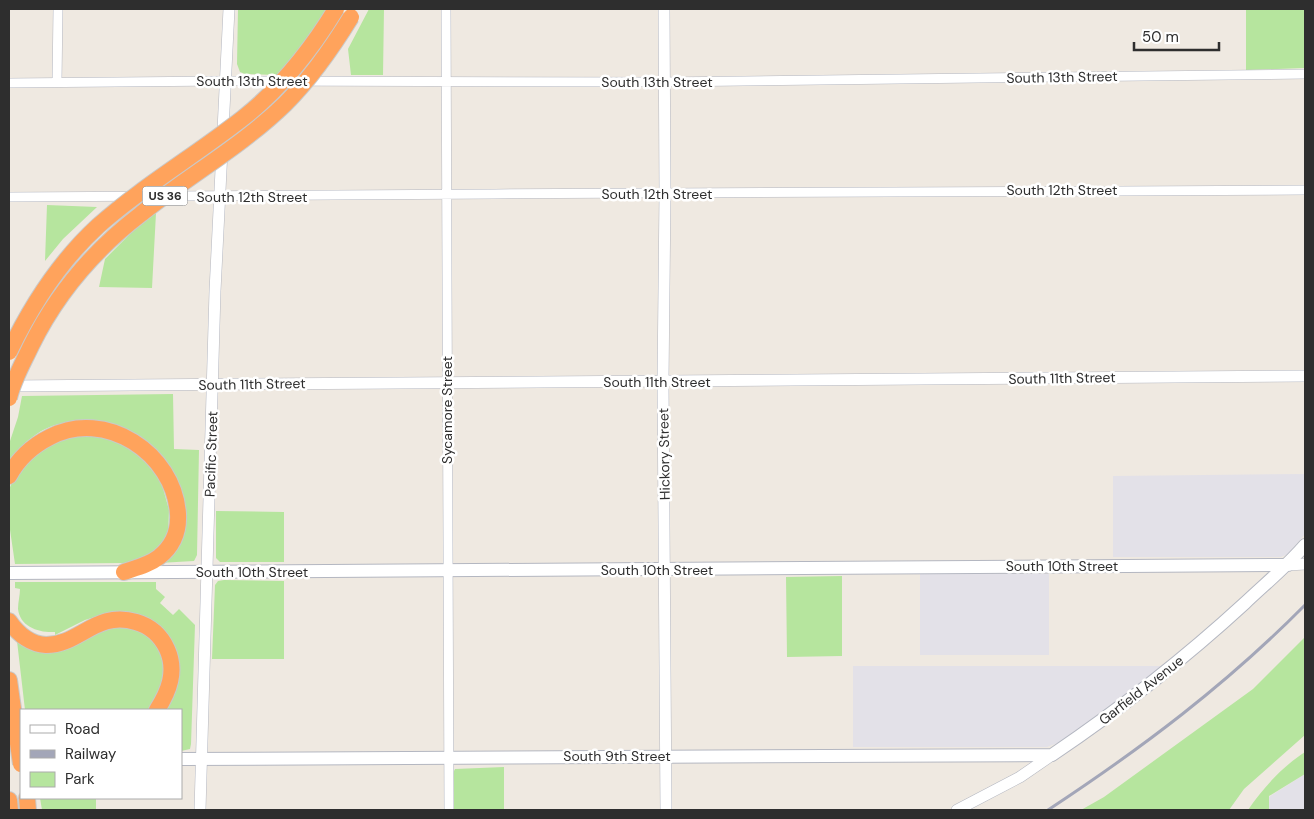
<svg xmlns="http://www.w3.org/2000/svg" width="1314" height="819" font-family="'DM Sans',sans-serif">
  <style>
    .industrial { fill: #e3e1e8 }
    .green { fill: #b6e59e }
    .lines { fill: none; stroke-linecap: round; stroke-linejoin: round }
    .minor-casing { stroke: #b4b7c1; stroke-width: 10 }
    .tertiary-casing { stroke: #b4b7c1; stroke-width: 12 }
    .secondary-casing { stroke: #b4b7c1; stroke-width: 14 }
    .motorway-casing { stroke: #c9c9c9; stroke-width: 18 }
    .minor { stroke: #fff; stroke-width: 9 }
    .tertiary { stroke: #fff; stroke-width: 11 }
    .secondary { stroke: #fff; stroke-width: 12 }
    .motorway { stroke: #ffa35c; stroke-width: 16 }
    .rail { stroke: #a3a6b8; stroke-width: 3 }
    .motorway-bridge-casing { stroke: #c9c9c9; stroke-width: 18; stroke-linecap: butt }
    .motorway-bridge { stroke: #ffa35c; stroke-width: 16 }
    .labels { text-anchor: middle; stroke-width: 5; stroke-linejoin: round; paint-order: stroke }
    .shield { fill: #fff; stroke: #6d6d6d; stroke-width: 1 }
    .shield-label { font-size: 12px; font-weight: bold; fill: #2e2e2e }
    .street-label { font-size: 14px; fill: #2e2e2e; stroke: #fff }
  </style>
  <rect width="100%" height="100%" fill="#efe9e1"/>
  <!-- industrial -->
  <path class="industrial" d="M1305 474V534L1288 554 1281 557H1113V476Z
    M920 574H1049V655H920Z
    M853 666H1163L1063 741 1047 747H853Z
    M1305 774V810H1269V797Z"/>
  <!-- green -->
  <path class="green" d="M238 9H327L304 44 277 75 245 74 240 72 237 64Z
    M369 9H384L383 75H351L348 49Z
    M1246 9H1305V68L1246 70Z
    M47 205 97 207 63 239 45 261Z
    M156 213 152 288 99 287 105 259 134 230Z
    M173 394 174 449 199 450 197 555 194 561 159 563 174 550 165 461C151 455 73 422 65 423 41 426 23 443 9 461V444L18 417 22 396Z
    M75 432 109 437 139 454 161 481 169 510 168 537 152 556 126 563 15 564 9 523V490L13 479 38 449Z
    M216 511 284 512V562H220L216 558Z
    M842 576V656L787 657 786 577Z
    M224 580 284 581V659H212L215 585 218 581Z
    M15 582H156V589L165 597 160 603 173 615 179 609 195 625 191 744 190 749 181 751V710H164L168 640 108 613 85 620 55 635V632C39 633 20 627 18 609 18 602 20 595 20 589L15 588Z
    M126 624 150 636 165 661 163 685 150 710H25L17 641 31 647 102 627Z
    M1305 637V735L1244 789 1229 810H1081L1104 797 1253 689Z
    M1305 752V774L1269 796V810H1248C1262 789 1283 766 1305 752Z
    M504 767V810H454L453 773 455 769Z
    M40 798H96V810H42Z"/>
  <g class="lines">
    <defs>
      <path id="minor" d="M446 9 449 810
        M57 82 58 9
        M9 83 225 81 664 82 1305 74
        M9 197C441 195 873 190 1305 190"/>
      <path id="tertiary" d="M664 9 665 194 663 382 666 810
        M9 386 1305 376
        M1288 565 1305 564
        M200 810 215 291 229 9
        M957 810 1020 777 1052 755"/>
      <path id="secondary" d="M9 573 1288 565
        M181 759 1052 755C1120 709 1184 659 1245 603 1265 584 1287 566 1305 545"/>
      <path id="motorway" d="M9 476C18 459 32 446 50 437 105 408 174 453 178 514 179 532 173 546 159 557 149 565 136 568 124 572
        M9 621C18 634 29 644 46 645 80 645 96 610 136 622 150 626 161 636 167 649 177 671 169 691 157 710
        M9 680 15 723
        M27 798 28 810
        M9 800 10 810"/>
    </defs>
    <!-- minor casing -->
    <use href="#minor" class="minor-casing"/>
    <!-- tertiary casing -->
    <use href="#tertiary" class="tertiary-casing"/>
    <!-- secondary casing -->
    <use href="#secondary" class="secondary-casing"/>
    <!-- motorway casing -->
    <use href="#motorway" class="motorway-casing"/>
    <!-- minor -->
    <use href="#minor" class="minor"/>
    <!-- tertiary -->
    <use href="#tertiary" class="tertiary"/>
    <!-- secondary -->
    <use href="#secondary" class="secondary"/>
    <!-- motorway -->
    <use href="#motorway" class="motorway"/>
    <!-- rail -->
    <path class="rail" d="M1048 810C1142 748 1226 685 1305 605"/>
    <defs>
      <path id="motorway-bridge" d="M9 352C31 306 60 261 98 226 143 186 196 155 243 118 281 88 311 50 336 9
        M9 398C13 380 23 363 31 346 57 293 94 250 141 214 188 176 242 146 285 104 311 78 332 48 351 17
        M15 723 21 764"/>
    </defs>
    <!-- motorway-bridge casing -->
    <use href="#motorway-bridge" class="motorway-bridge-casing"/>
    <!-- motorway-bridge -->
    <use href="#motorway-bridge" class="motorway-bridge"/>
  </g>
  <g class="labels">
    <!-- shield labels -->
    <rect class="shield" x="142.5" y="186.5" width="45" height="19" rx="4"/>
    <g class="shield-label">
      <text x="165" y="200">US 36</text>
    </g>
    <!-- street labels -->
    <g class="street-label">
      <text transform="translate(1062 77) rotate(-1)" y="5">South 13th Street</text>
      <text x="252" y="86">South 13th Street</text>
      <text x="657" y="87">South 13th Street</text>
      <text x="1062" y="195">South 12th Street</text>
      <text x="657" y="199">South 12th Street</text>
      <text x="252" y="202">South 12th Street</text>
      <text transform="translate(1062 378) rotate(-1)" y="5">South 11th Street</text>
      <text x="657" y="387">South 11th Street</text>
      <text transform="translate(252 384) rotate(-1)" y="5">South 11th Street</text>
      <text transform="translate(447 410) rotate(-90)" y="5">Sycamore Street</text>
      <text transform="translate(211 454) rotate(-88)" y="5">Pacific Street</text>
      <text transform="translate(664 454) rotate(-91)" y="5">Hickory Street</text>
      <text x="1062" y="571">South 10th Street</text>
      <text x="657" y="575">South 10th Street</text>
      <text x="252" y="577">South 10th Street</text>
      <text transform="translate(1141 690) rotate(-38)" y="5">Garfield Avenue</text>
      <text x="617" y="761">South 9th Street</text>
    </g>
  </g>
  <!-- border -->
  <rect width="1314" height="819" fill="none" stroke="#2e2e2e" stroke-width="20"/>
  <!-- legend -->
  <rect x="20" y="709" width="162" height="90" fill="#ffffff" stroke="#ababab"/>
  <rect x="30" y="725" width="25" height="8" fill="#ffffff" stroke="#ababab"/>
  <text x="65" y="734" font-size="15" fill="#2e2e2e">Road</text>
  <rect x="30" y="750" width="25" height="8" fill="#a3a6b8" stroke="#ababab"/>
  <text x="65" y="759" font-size="15" fill="#2e2e2e">Railway</text>
  <rect x="30" y="772" width="25" height="15" fill="#b6e59e" stroke="#ababab"/>
  <text x="65" y="784" font-size="15" fill="#2e2e2e">Park</text>
  <!-- scale -->
  <path d="M1134 42v8h85v-8" fill="none" stroke="#2e2e2e" stroke-width="2.5"/>
  <text x="1142" y="42" font-size="15" fill="#2e2e2e" stroke="#ffffff" stroke-width="4" paint-order="stroke">50 m</text>
</svg>
